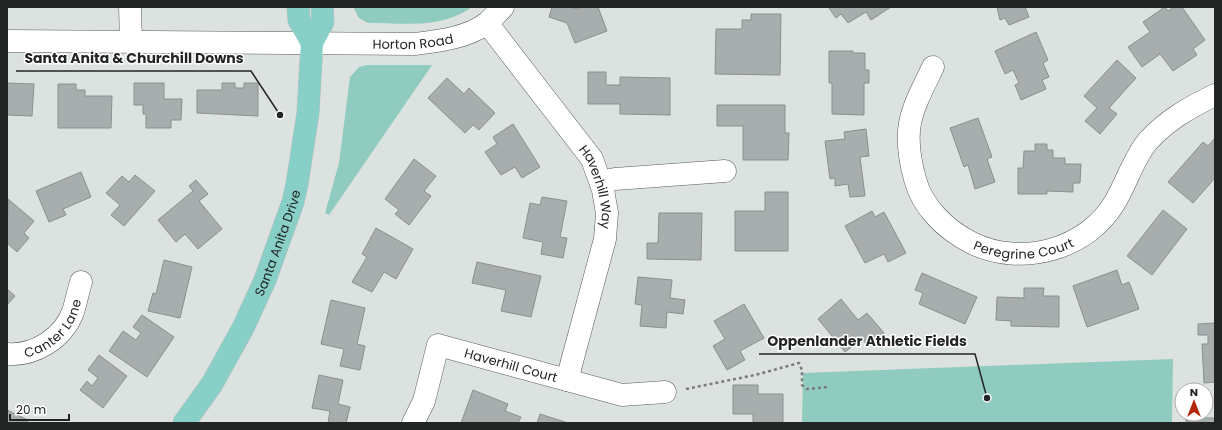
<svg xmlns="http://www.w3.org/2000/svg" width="1222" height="430" font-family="Poppins,sans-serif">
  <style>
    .green { fill: #90cbc0 }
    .building { fill: #a8aead; stroke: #8a908f }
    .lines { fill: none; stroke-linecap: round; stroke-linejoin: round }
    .minor-casing { stroke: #555a59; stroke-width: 23 }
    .major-casing { stroke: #bdbebd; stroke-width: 23 }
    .path { stroke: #787d7b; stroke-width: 2.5; stroke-dasharray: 3 3; stroke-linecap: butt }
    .minor { stroke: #fff; stroke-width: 22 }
    .major { stroke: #88d0c7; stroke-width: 22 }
    .labels { text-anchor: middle; stroke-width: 3; stroke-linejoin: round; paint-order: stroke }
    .street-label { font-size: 13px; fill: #222524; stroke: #fff }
    .leader { fill: none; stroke: #222524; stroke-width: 1.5 }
    .callout-dot { fill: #222524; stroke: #fff; stroke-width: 1.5 }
    .callout-label { font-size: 14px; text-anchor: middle; font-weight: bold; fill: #222524; stroke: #fff; stroke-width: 3; stroke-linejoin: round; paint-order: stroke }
  </style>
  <rect width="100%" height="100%" fill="#dbe2e0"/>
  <!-- green -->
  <path class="green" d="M353 7H472C442 29 403 23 368 23L359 18Z
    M367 65H432L329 215 325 213 339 163 350 77 359 67Z
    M1173 359 1172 423H802L803 373Z"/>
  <!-- building -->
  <path class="building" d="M552 7H570L576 9 581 7H598L607 31 575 43 567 23 549 17Z
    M831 7H891L871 20 866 12 848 23 841 14 836 18 829 8Z
    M997 7H1025L1029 17 1009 25 1005 18 1000 20Z
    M1165 7 1168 11 1174 7H1182L1205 40 1193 49 1197 55 1173 71 1160 54 1142 67 1128 47 1150 32 1143 22Z
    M751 14H781L780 75 715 74 716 29H742V20H751Z
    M1036 32 1048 60 1043 63 1049 77 1042 80 1046 89 1021 100 1015 85 1019 83 1013 70 1005 74 995 51Z
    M829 51H853V53H865V70H869V83H864V115L832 114V83H829Z
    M1117 60 1136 78 1109 108 1117 114 1100 134 1085 121 1097 108 1084 96Z
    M588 72H606V85H620V77L670 78V115L620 114V104H588Z
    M447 78 464 94 469 88 495 113 479 130 473 125 465 133 428 98Z
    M7 83 34 84 32 116 7 115Z
    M134 83H164V99H182L181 120H171V128H146V114H143V105H134Z
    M222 83H235V88H244V83H258V116L197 113V90H222Z
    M58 84H76V90H85V96H112L111 128H58Z
    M717 105H785V133H789L788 160H743V126H717Z
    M978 118 992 157 987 159 995 182 975 189 968 165 964 167 950 128Z
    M513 124 540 167 522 178 515 167 501 175 485 152 497 144 493 137Z
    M866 129 869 156 860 157 865 196 850 197 848 184 835 186V178L830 179 825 141 845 139 844 132Z
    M1215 138V178L1193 203 1168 182 1203 142 1208 146Z
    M1035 144H1047V150H1053V158H1065V164H1081L1080 183H1073V192L1047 191V194H1018V168H1023L1024 151H1035Z
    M414 159 436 176 424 191 431 196 409 225 395 214 399 210 385 199Z
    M81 172 91 197 63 209 66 215 49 222 36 191Z
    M135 175 155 191 124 226 111 215 120 205 106 193 122 176 129 182Z
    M196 180 208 194 199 201 222 229 198 249 185 234 176 242 158 220 193 191 189 186Z
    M765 192H788V251H735V211H765Z
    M542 197 567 201 560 237 567 238 563 258 541 254 543 242 523 238 530 203 540 205Z
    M8 199 34 221 24 233 29 238 17 252 7 243Z
    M1163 210 1187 229 1152 275 1127 256Z
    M872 211 875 217 884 212 906 253 888 262 884 254 865 263 845 226Z
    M659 213H702L701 260 647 259V243H658Z
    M376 228 413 249 396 279 384 272 372 292 352 282 367 257 362 254Z
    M164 260 192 267 180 318 148 311 153 293 156 294Z
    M477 262 541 276 531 317 501 311 506 290 472 283Z
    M1117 270 1122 285 1129 282 1139 309 1087 327 1073 286Z
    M922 273 977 297 965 324 919 304 923 293 915 290Z
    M638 277 672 280 670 298 685 300 683 314 667 312 666 328 640 326 642 305 635 304Z
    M1024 288H1044L1043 296H1059V327L1011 326V321L996 320 997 297 1024 298Z
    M7 289 15 296 7 305Z
    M841 299 858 320 867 313 884 333 868 346 862 339 845 352 818 319Z
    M331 300 365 308 357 344 365 346 360 370 340 366 344 349 321 344Z
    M744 304 764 338 740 351 745 360 727 370 713 346 725 339 714 321Z
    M142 315 174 337 147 377 109 351 123 331 136 340 141 333 133 327Z
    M1215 323V382L1204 383 1202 344H1208V335H1198V324Z
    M99 355 127 376 103 408 80 390 87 381 92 386 98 378 88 370Z
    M319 375 343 380 338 404 350 407 346 423H328L330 411 312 408Z
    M733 385H758V394H783V423H753V414H733Z
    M473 390 508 404 505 411 521 417 518 423H461Z
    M7 410 28 420 27 423H7Z
    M540 414 568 423H537Z
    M1186 418H1215V423H1186Z"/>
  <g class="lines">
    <defs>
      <g id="minor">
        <path d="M130 7 131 41"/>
        <path id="s1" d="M487 23 592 159 603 190 607 213 605 239 567 380"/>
        <path id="s2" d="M7 41 415 44C439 41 467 38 487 23 493 18 498 12 503 7"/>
        <path id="s3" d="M933 67C911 112 901 128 915 179 922 207 946 230 972 243 1021 267 1087 250 1115 202 1127 182 1133 159 1148 141 1167 120 1190 107 1215 95"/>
        <path d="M601 182 615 179 725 171"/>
        <path id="s4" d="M7 354C35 356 63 338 73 312 76 302 78 292 81 282"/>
        <path id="s5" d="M413 423 424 401 438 345 622 395 665 392"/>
      </g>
      <g id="major">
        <path d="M298 7 299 20 312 43"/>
        <path id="s6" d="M184 423 212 384 243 328 265 280 293 202 297 184 308 113 312 43 323 22 322 7"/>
      </g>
    </defs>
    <!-- minor casing -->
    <use href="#minor" class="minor-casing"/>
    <!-- major casing -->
    <use href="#major" class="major-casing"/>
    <!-- path -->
    <path class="path" d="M686 389 755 375 799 363 802 370V385L807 389 828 387"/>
    <!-- minor -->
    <use href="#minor" class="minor"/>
    <!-- major -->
    <use href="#major" class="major"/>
  </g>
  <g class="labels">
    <!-- street labels -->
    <g class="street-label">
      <text dy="5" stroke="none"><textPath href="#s2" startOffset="406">Horton Road</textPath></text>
      <text dy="5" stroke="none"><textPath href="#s1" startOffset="200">Haverhill Way</textPath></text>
      <text dy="5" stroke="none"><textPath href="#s3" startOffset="259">Peregrine Court</textPath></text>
      <text dy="5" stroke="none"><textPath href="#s6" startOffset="204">Santa Anita Drive</textPath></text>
      <text dy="5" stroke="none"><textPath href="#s4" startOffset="57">Canter Lane</textPath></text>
      <text dy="5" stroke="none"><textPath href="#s5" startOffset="158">Haverhill Court</textPath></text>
    </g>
  </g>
  <!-- callouts -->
  <path class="leader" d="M280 115L251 71H16M987 398L975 354H759"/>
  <g class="callout-dot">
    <circle cx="280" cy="115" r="4"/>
    <circle cx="987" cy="398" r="4"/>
  </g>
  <g class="callout-label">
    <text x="134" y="63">Santa Anita &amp; Churchill Downs</text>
    <text x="867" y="346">Oppenlander Athletic Fields</text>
  </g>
  <!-- border -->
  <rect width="1222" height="430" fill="none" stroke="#222524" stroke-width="16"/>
  <!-- north arrow -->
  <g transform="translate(1194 402)"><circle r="19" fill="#ffffff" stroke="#a7a8a7"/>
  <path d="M0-3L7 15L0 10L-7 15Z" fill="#b4270f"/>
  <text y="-6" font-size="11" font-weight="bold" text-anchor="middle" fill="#222524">N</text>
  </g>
  <!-- scale -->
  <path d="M10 414v6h59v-6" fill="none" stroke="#222524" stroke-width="2"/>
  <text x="16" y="414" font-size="12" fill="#222524" stroke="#ffffff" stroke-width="3" paint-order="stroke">20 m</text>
</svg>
